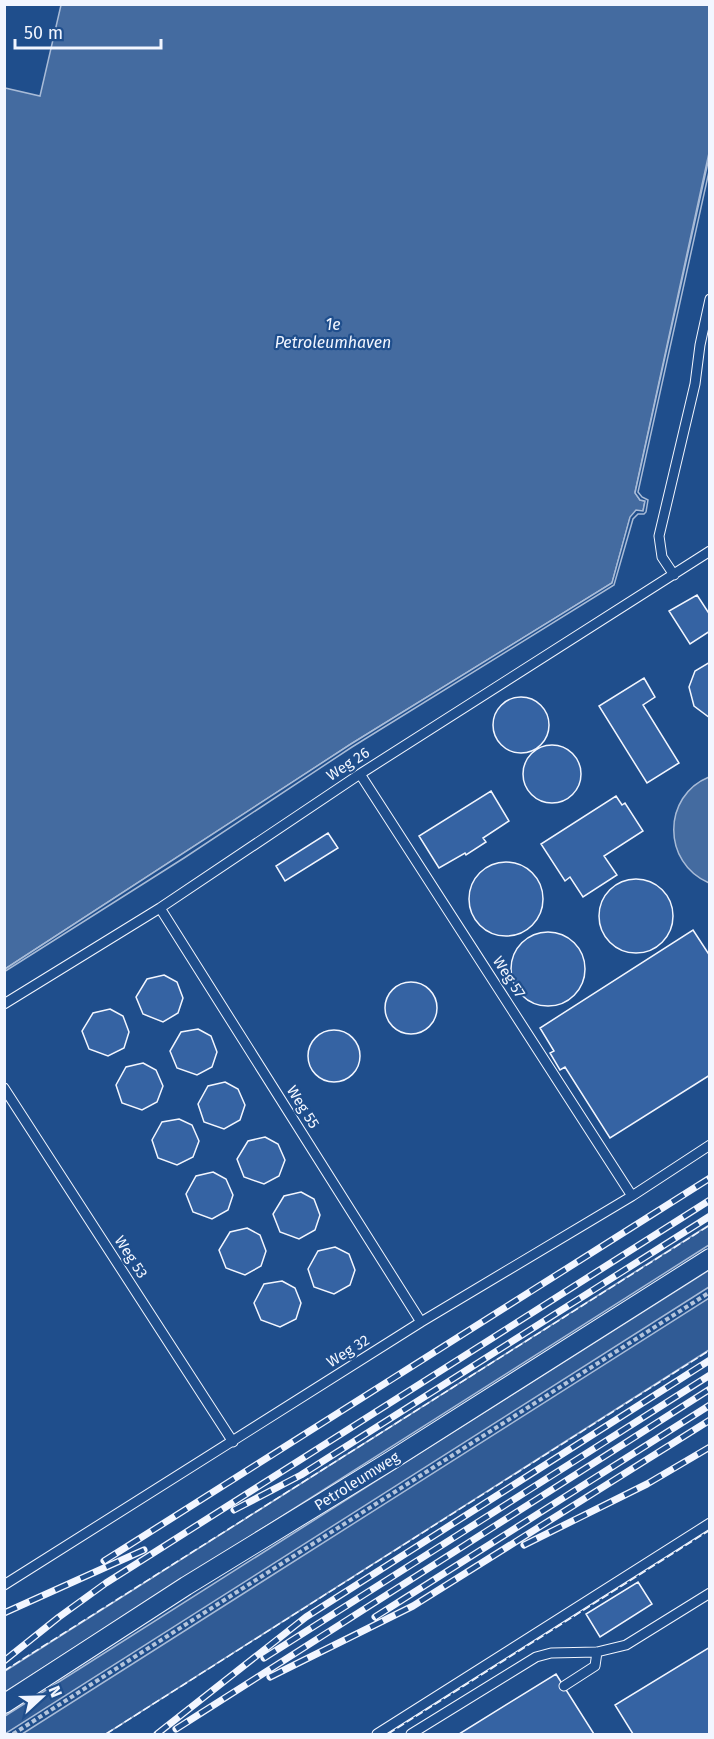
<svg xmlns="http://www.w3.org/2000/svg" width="714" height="1739" font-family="'Fira Sans',sans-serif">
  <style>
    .built { fill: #305b95; stroke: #a8bbd7; stroke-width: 1.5 }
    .water { fill: #446ba0; stroke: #a8bbd7; stroke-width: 1.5 }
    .pier { fill: #1f4e8c; stroke: #a8bbd7; stroke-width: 1.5 }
    .building { fill: #3563a3; stroke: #f2f6ff; stroke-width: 1.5 }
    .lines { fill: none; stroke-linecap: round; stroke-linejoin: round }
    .lane-casing { stroke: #f2f6ff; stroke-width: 11 }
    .street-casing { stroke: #f2f6ff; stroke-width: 20 }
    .path { stroke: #b3c4dc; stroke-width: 4; stroke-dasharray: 4.5 3; stroke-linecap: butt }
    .lane { stroke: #1f4e8c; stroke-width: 9 }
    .street { stroke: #1f4e8c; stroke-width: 18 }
    .rail-casing { stroke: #f2f6ff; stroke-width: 7 }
    .rail { stroke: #1f4e8c; stroke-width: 4.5; stroke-dasharray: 14; stroke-linecap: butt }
    .fence { stroke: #f2f6ff; stroke-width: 1.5; stroke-dasharray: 8 3; stroke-linecap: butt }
    .labels { text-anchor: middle; stroke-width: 4.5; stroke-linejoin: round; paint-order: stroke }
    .street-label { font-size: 15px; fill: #f2f6ff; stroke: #1f4e8c }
    .water-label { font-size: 16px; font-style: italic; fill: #f2f6ff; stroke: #1f4e8c }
  </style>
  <rect width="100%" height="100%" fill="#1f4e8c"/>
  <!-- built -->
  <path class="built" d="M709 1225V1245L5 1692V1671Z
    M709 1270V1287L5 1734V1716Z
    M709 1298V1350L106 1734H22Z"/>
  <!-- water -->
  <path class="water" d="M61 5H709V153L635 492 640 500 645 501 643 511H636L630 518 612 583 351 744 5 969V88L40 96Z
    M709 777V883C662 863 662 796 709 777Z"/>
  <!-- pier -->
  <path class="pier" d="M710 153V167L638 492 642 497 648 500 646 512 644 514H638L633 519 614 585 352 747 184 858 4 972 5 969 351 744 612 583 630 517 636 510 643 511 645 501 640 500 635 493Z"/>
  <!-- building -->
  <path class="building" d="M697 595 710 615V631L690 644 669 611Z
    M710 662V718L694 706 689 687 695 671Z
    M644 678 655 697 643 705 679 763 647 783 599 706Z
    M493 725a28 28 0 1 1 56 0a28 28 0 1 1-56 0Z
    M523 774a29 29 0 1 1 58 0a29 29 0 1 1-58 0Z
    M491 791 509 821 483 838 486 842 466 855 465 853 439 868 419 836Z
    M616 796 622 805 625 803 643 831 604 856 617 875 583 897 570 877 565 881 541 844Z
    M328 833 338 848 285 881 276 866Z
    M469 899a37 37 0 1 1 74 0a37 37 0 1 1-74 0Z
    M599 916a37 37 0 1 1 74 0a37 37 0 1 1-74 0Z
    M693 930 710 956V1075L610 1138 565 1067 560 1070 550 1053 554 1051 540 1028Z
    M511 969a37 37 0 1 1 74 0a37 37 0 1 1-74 0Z
    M164 975 177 982 183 998 178 1013 163 1022 143 1014 136 997 147 979Z
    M385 1008a26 26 0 1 1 52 0a26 26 0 1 1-52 0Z
    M110 1009 123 1016 129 1032 124 1048 108 1056 89 1049 82 1031 93 1013Z
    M198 1029 211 1036 217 1052 212 1067 197 1075 177 1068 170 1051 181 1032Z
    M308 1056a26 26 0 1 1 52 0a26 26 0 1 1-52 0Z
    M143 1063 156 1070 163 1086 157 1102 142 1110 122 1103 116 1085 126 1067Z
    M225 1082 238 1089 245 1105 240 1120 224 1129 204 1122 198 1104 208 1086Z
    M179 1119 192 1125 199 1141 193 1157 177 1165 158 1158 152 1140 162 1122Z
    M265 1137 278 1144 285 1160 279 1176 264 1184 244 1177 237 1159 248 1141Z
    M213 1172 226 1179 233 1195 228 1210 212 1219 193 1212 186 1194 196 1176Z
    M301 1192 314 1199 320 1215 315 1230 299 1239 280 1232 273 1214 284 1196Z
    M247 1228 260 1235 266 1251 261 1266 245 1275 226 1268 219 1250 230 1232Z
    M335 1247 349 1254 355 1270 350 1285 334 1294 314 1287 308 1269 318 1251Z
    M282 1281 295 1288 301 1303 296 1319 280 1327 261 1320 254 1303 264 1284Z
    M638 1582 652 1604 600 1637 586 1614Z
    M710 1647V1734H633L615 1705Z
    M556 1674 594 1734H459Z"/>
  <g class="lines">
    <defs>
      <path id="lane" d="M674 575 662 557 659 536 695 384 700 345 710 299
        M360 774 632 1196
        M160 908 421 1322
        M4 1004 160 908 360 774 710 551
        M4 1088 233 1442
        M4 1585 421 1322 632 1196 710 1145
        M564 1686 595 1666 597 1652
        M377 1734 710 1523
        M411 1734 536 1657 551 1653 597 1652 626 1645 710 1593"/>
      <path id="street" d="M4 1704 186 1586 390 1461 710 1258"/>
    </defs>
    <!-- lane casing -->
    <use href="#lane" class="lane-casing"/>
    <!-- street casing -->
    <use href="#street" class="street-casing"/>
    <!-- path -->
    <path class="path" d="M13 1734 710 1292"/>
    <!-- lane -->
    <use href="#lane" class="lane"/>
    <!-- street -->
    <use href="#street" class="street"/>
    <defs>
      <path id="rail" d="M234 1510 301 1475 710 1216
        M524 1545 647 1484 710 1447
        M104 1561 710 1178
        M4 1613 144 1550
        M375 1617 710 1405
        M264 1658 710 1375
        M4 1661 59 1617 106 1583 710 1200
        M270 1677 413 1606 710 1420
        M176 1729 710 1389
        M157 1734 306 1617 710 1360"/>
    </defs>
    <!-- rail casing -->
    <use href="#rail" class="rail-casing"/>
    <!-- rail -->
    <use href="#rail" class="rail"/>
    <!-- fence -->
    <path class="fence" d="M4 1671 710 1225
      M106 1734 710 1350
      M388 1734 710 1530"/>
  </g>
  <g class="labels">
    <!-- street labels -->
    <g class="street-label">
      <text transform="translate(348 764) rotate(-33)" y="5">Weg 26</text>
      <text transform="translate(509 977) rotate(57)" y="5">Weg 57</text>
      <text transform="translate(303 1107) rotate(58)" y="5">Weg 55</text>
      <text transform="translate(131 1257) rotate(57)" y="5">Weg 53</text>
      <text transform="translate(348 1351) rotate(-32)" y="5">Weg 32</text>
      <text transform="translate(357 1481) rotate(-32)" y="5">Petroleumweg</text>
    </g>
    <!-- water labels -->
    <g class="water-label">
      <text x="333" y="330">1e<tspan x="333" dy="18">Petroleumhaven</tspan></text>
    </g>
  </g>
  <!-- border -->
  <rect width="714" height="1739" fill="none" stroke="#f2f6ff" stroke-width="12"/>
  <!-- north arrow -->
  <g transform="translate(42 1697) rotate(68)" stroke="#1f4e8c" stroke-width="4.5" paint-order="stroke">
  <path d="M0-4.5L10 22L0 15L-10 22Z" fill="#f2f6ff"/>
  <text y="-9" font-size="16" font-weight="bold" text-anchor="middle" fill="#f2f6ff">N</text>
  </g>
  <!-- scale -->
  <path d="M15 39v9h146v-9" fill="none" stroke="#f2f6ff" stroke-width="3"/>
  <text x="24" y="39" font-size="18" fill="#f2f6ff" stroke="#1f4e8c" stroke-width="4.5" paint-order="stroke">50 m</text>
</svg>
